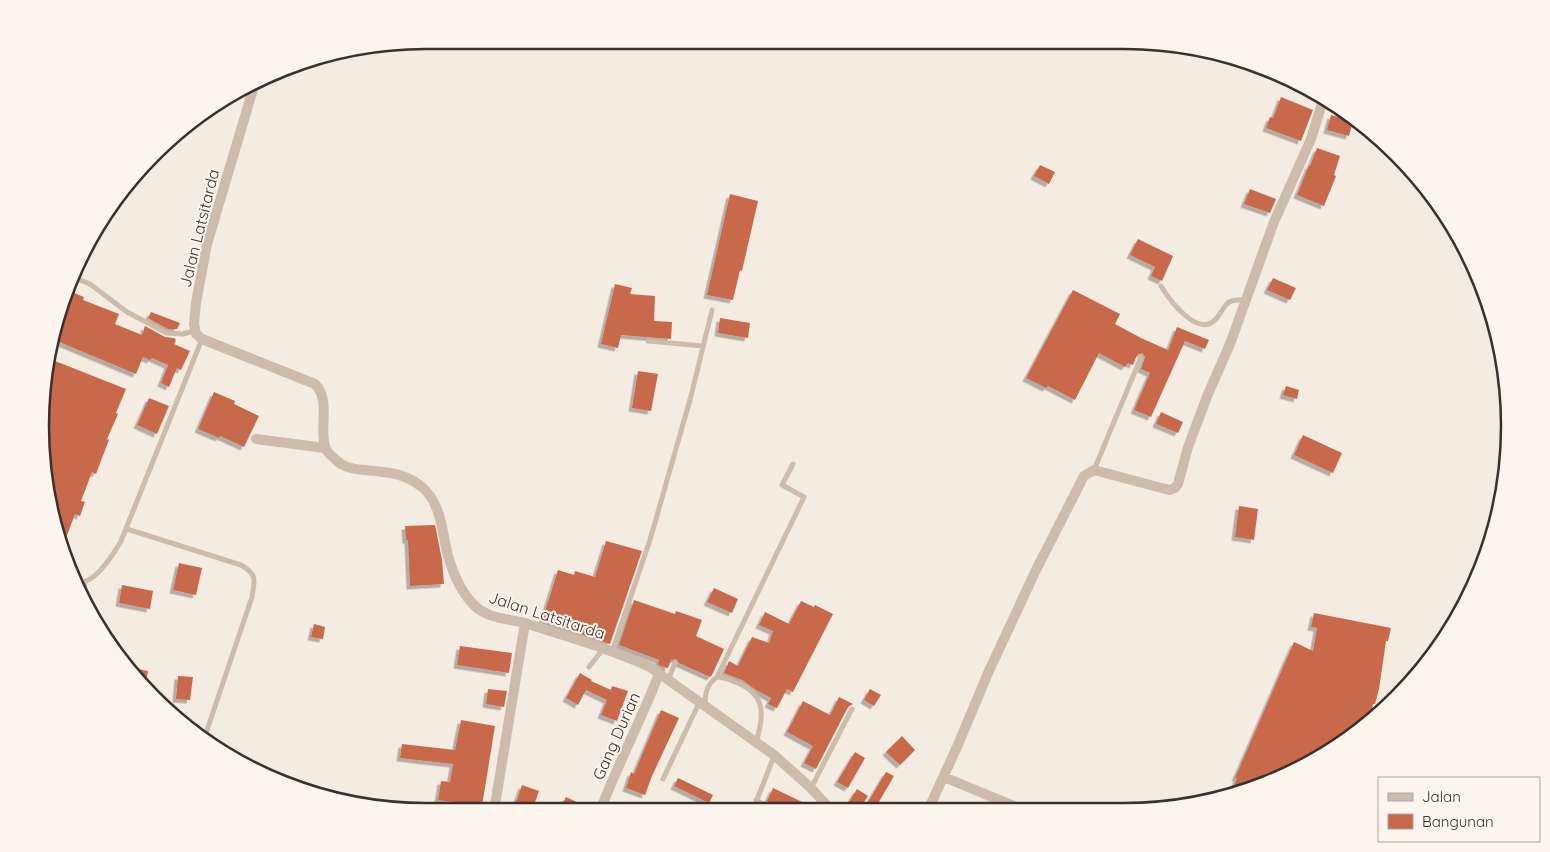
<svg xmlns="http://www.w3.org/2000/svg" width="1550" height="852" font-family="Quicksand,sans-serif">
  <style>
    .building { fill: #c8694b; filter: url(#shadow) }
    .lines { fill: none; stroke-linecap: round; stroke-linejoin: round }
    .lane { stroke: #cdbbac; stroke-width: 5 }
    .street { stroke: #cdbbac; stroke-width: 10 }
    .labels { text-anchor: middle; stroke-width: 4; stroke-linejoin: round; paint-order: stroke }
    .street-label { font-size: 16px; fill: #3b302b; stroke: #fbf5ee }
    .rim { fill: none; stroke: #3b302b; stroke-width: 2.5 }
  </style>
  <defs>
    <filter id="shadow"><feDropShadow dx="-3.5" dy="3.5" stdDeviation="0" flood-color="#0004"/></filter>
  </defs>
  <rect width="100%" height="100%" fill="#f4ebe1"/>
  <!-- building -->
  <path class="building" d="M1281 97 1313 110 1301 141 1266 128 1270 117 1273 118Z
    M1331 115 1353 121 1349 136 1327 130Z
    M1317 148 1340 156 1334 175 1336 176 1324 206 1297 195 1309 165 1310 166Z
    M1040 165 1055 172 1049 184 1034 176Z
    M1250 189 1276 199 1270 213 1244 204Z
    M730 194 758 201 742 271 740 270 733 300 707 295Z
    M1138 239 1173 256 1162 281 1151 276 1155 267 1130 255Z
    M1273 278 1296 288 1290 300 1267 290Z
    M615 284 632 288 630 294 655 296 654 321 672 322 671 339 621 335 618 348 601 344Z
    M1073 290 1120 314 1115 324 1141 338 1168 350 1177 327 1209 340 1205 349 1185 341 1151 417 1134 410 1150 373 1141 369 1145 357 1142 353 1137 355 1133 365 1128 363 1125 367 1099 353 1075 400 1048 386 1046 388 1026 378Z
    M74 293 84 297 83 300 119 314 115 324 142 335 145 326 165 337 174 338 176 340 174 344 190 351 181 370 177 368 169 387 161 383 168 365 152 358 150 360 143 357 136 374 52 339 53 326 61 309 67 311Z
    M151 312 180 323 177 329H168L148 318Z
    M720 318 750 323 748 338 718 333Z
    M50 359 126 389 116 413 118 414 107 439 109 440 102 458 96 474 92 472 81 501 85 502 80 516 75 514 63 546 41 452Z
    M638 371 658 374 651 411 632 408Z
    M1286 386 1299 390 1297 399 1283 395Z
    M214 392 235 401 234 404 259 416 244 447 220 436 219 438 198 429Z
    M149 398 169 406 157 434 137 425Z
    M1161 412 1183 422 1178 433 1156 424Z
    M1303 435 1342 453 1333 473 1294 455Z
    M1239 506 1258 509 1254 540 1235 537Z
    M435 525 442 560 444 584 410 586 408 540H406L405 526Z
    M606 541 642 551 610 644 542 621 558 570 574 575 575 571 595 577Z
    M179 563 202 568 196 595 173 590Z
    M122 585 153 591 150 609 119 603Z
    M714 588 738 599 732 613 707 602Z
    M634 600 675 614 676 611 702 620 696 636 724 649 712 675 710 677 679 663 676 659 671 660 668 668 660 666 658 664 659 660 619 645Z
    M801 601 814 607 815 605 833 614 793 692 787 689 777 708 768 704 771 698 756 690 742 680 724 673 729 661 738 666 752 637 769 643 773 631 759 625 765 612 789 624Z
    M1314 613 1391 628 1388 641H1386L1379 689 1375 704H1373L1370 721 1338 747 1248 791 1230 796 1237 778H1235L1294 642 1313 651 1317 628 1311 627Z
    M314 624 325 627 323 639 311 637Z
    M460 646 512 653 509 673 457 665Z
    M127 667 148 671 145 688 136 681Z
    M580 673 592 680 591 681 611 690 612 686 628 691 617 721 601 715 607 700 586 690 578 705 566 698Z
    M178 676 193 677 190 700 176 699Z
    M488 689 507 691 504 707 486 704Z
    M870 689 881 695 874 706 864 700Z
    M839 697 853 704 848 707 816 769 804 763 813 746 787 732 803 701 830 715Z
    M661 710 679 718 652 776 645 795 626 788 631 772 634 774Z
    M461 720 495 726 482 806 438 800 441 781 450 782 453 764 400 758 402 744 455 750Z
    M902 736 915 750 900 765 886 752Z
    M855 752 865 758 848 788 837 782Z
    M886 772 894 776 876 807 868 802Z
    M678 778 713 795 709 803 674 786Z
    M522 785 539 791 532 811H513Z
    M773 788 819 810H782L767 801Z
    M857 789 868 796 859 810H844Z
    M566 797 581 804 577 811H559Z"/>
  <g class="lines">
    <!-- lane -->
    <path class="lane" d="M75 278 90 284 127 312 167 333 183 334 194 331
      M1161 286C1168 298 1197 338 1215 320 1227 307 1223 298 1246 300
      M648 341 703 346
      M1094 470 1141 357
      M127 529 241 565C257 574 255 580 252 597L206 733
      M74 581C78 581 83 583 86 581 99 576 114 553 121 541L202 339
      M83 595 85 582
      M612 652 650 540 691 396 712 310
      M589 667 603 649
      M717 677 804 497 782 485 793 464
      M668 680 675 663
      M705 705C705 693 707 684 717 677 725 677 732 681 740 684 766 696 764 717 756 742
      M663 779 699 703
      M811 788 852 709
      M756 800 773 810
      M753 810 774 756"/>
    <!-- street -->
    <path class="street" d="M254 86 207 244 196 303 194 324 196 334 202 339 315 384C331 400 319 426 325 446 326 451 330 455 334 458 346 472 366 469 383 472 396 473 411 478 422 487 442 504 442 533 448 556 453 573 461 591 472 603 487 620 509 618 528 624 569 637 611 649 650 667L774 755 811 788 831 810
      M256 439 325 448
      M944 777 1021 809
      M928 810 957 747 988 673 1036 570 1084 476 1094 470 1169 490 1175 488 1178 484 1188 447 1208 394 1230 344 1274 222 1311 139 1324 97
      M494 811 525 623
      M600 811C618 764 641 720 659 674"/>
  </g>
  <g class="labels">
    <!-- street labels -->
    <g class="street-label">
      <text transform="translate(199 228) rotate(-76)" y="6">Jalan Latsitarda</text>
      <text transform="translate(547 615) rotate(18)" y="6">Jalan Latsitarda</text>
      <text transform="translate(616 736) rotate(-66)" y="6">Gang Durian</text>
    </g>
  </g>
  <!-- crop -->
  <path d="M0 0H1550V852H0ZM426 49H1124A377 377 0 0 1 1501 426V426A377 377 0 0 1 1124 803H426A377 377 0 0 1 49 426V426A377 377 0 0 1 426 49Z" fill="#fbf5ee" fill-rule="evenodd"/>
  <path class="rim" d="M426 49H1124A377 377 0 0 1 1501 426V426A377 377 0 0 1 1124 803H426A377 377 0 0 1 49 426V426A377 377 0 0 1 426 49Z"/>
  <!-- legend -->
  <rect x="1378" y="777" width="162" height="65" fill="#fbf5ee" stroke="#aea6a0"/>
  <rect x="1388" y="793" width="25" height="8" fill="#cdbbac" stroke="#aea6a0"/>
  <text x="1422" y="802" font-size="15" fill="#3b302b">Jalan</text>
  <rect x="1388" y="814" width="25" height="15" fill="#c8694b" stroke="#aea6a0"/>
  <text x="1422" y="827" font-size="15" fill="#3b302b">Bangunan</text>
</svg>
